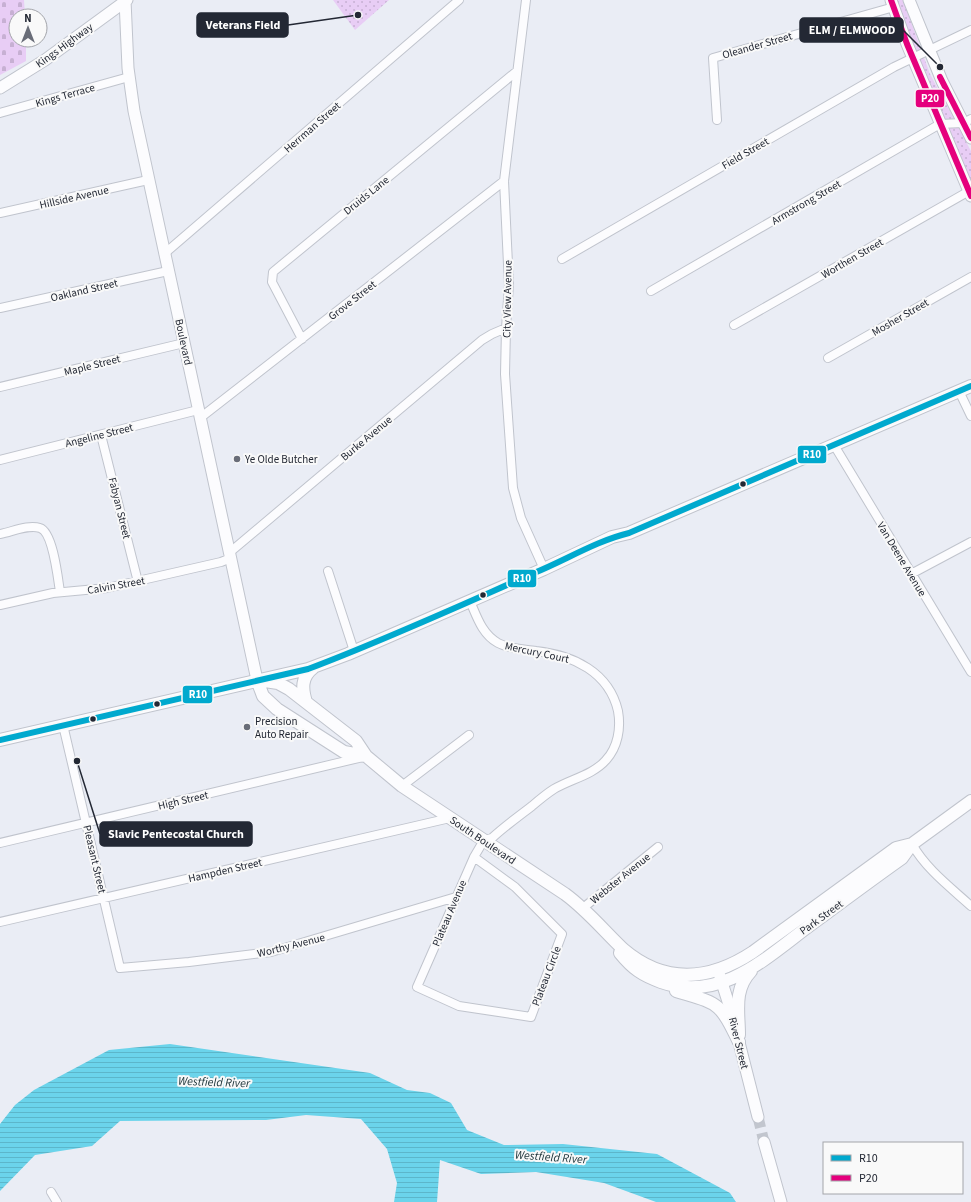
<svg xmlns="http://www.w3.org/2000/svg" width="971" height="1202" font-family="'Source Sans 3',sans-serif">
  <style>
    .cemetery { fill: url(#cemetery-stones) }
    .park { fill: url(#park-dots) }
    .water { fill: url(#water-rules) }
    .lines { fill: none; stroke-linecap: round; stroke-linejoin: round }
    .secondary-tunnel { stroke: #c2c6ce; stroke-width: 11; stroke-dasharray: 11 5.5; stroke-linecap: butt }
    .minor-casing { stroke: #c0c4cd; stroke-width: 10 }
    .secondary-casing { stroke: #c0c4cd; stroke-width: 13 }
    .primary-casing { stroke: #c0c4cd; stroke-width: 14 }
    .minor { stroke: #fcfcfe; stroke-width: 8 }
    .secondary { stroke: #fcfcfe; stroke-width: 11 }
    .primary { stroke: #fcfcfe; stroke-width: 12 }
    .bus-1-casing { stroke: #f9f9f9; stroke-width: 9 }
    .bus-2-casing { stroke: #f9f9f9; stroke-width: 9 }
    .bus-1 { stroke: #00a9ce; stroke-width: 6 }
    .bus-2 { stroke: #e5007d; stroke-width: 6 }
    .poi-dot { fill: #696d78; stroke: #f9f9f9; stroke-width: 1.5 }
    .bus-dot { fill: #232834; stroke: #f9f9f9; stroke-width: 1.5 }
    .labels { text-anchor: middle; stroke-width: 4; stroke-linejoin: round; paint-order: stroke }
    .street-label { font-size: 11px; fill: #232834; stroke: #f9f9f9 }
    .poi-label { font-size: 11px; fill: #232834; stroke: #f9f9f9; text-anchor: start }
    .water-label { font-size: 12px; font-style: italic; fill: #1a3237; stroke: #f9f9f9 }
    .leader { fill: none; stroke: #232834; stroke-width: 1.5 }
    .callout-dot { fill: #232834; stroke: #f9f9f9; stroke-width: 1.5 }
    .callout { fill: #232834; stroke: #232834; stroke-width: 1.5 }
    .callout-label { font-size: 12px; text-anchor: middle; font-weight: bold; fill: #fff }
    .line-badge { stroke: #f9f9f9; stroke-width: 1.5 }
    .badge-label { font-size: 11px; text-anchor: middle; font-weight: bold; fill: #fff }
  </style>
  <defs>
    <pattern id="cemetery-stones" width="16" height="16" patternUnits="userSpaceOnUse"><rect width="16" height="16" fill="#e8cdf5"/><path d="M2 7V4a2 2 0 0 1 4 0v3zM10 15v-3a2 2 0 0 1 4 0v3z" fill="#c7b0d3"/></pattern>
    <pattern id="park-dots" width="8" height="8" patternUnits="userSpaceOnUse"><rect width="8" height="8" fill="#e8cdf5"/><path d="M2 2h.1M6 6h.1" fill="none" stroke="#c7b0d3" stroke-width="1.8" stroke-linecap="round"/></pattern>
    <pattern id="water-rules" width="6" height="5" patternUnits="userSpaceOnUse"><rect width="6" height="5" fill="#6bd4eb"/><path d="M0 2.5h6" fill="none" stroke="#5cb6ca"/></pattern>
  </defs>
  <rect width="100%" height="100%" fill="#eaedf5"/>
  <!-- cemetery -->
  <path class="cemetery" d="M0 0H24L25 16H16V40H26V61L0 75Z"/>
  <!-- park -->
  <path class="park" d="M333 0H389L355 30Z
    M897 0H903L930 74 971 151V183L913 47Z"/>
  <!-- water -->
  <path class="water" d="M170 1044 370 1073 407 1090 430 1093 451 1103 467 1130 504 1145 563 1144 657 1154 730 1193 736 1202H656L604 1183 536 1172 481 1174 440 1160 437 1202H394L397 1183 387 1149 361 1119 306 1115 266 1120 120 1121 92 1146 35 1155 0 1191V1124L15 1105 34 1090 109 1050Z"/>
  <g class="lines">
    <!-- secondary-tunnel -->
    <path class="secondary-tunnel" d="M758 1117 764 1142"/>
    <defs>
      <path id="minor" d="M526 0 504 181 509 285 506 328 505 374 513 488 521 518 544 569
        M0 113 129 77
        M717 120 713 58 894 7
        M0 213 148 180
        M164 254 459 0
        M562 259 894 67 971 30
        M651 291 940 124 963 123 971 119
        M0 308 168 271
        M734 325 971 190
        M302 339 272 282 273 272 517 71
        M828 358 971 277
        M0 387 184 343
        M959 391 971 416
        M200 418 504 181
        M101 435 138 582
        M834 445 971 672
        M0 460 198 410
        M0 534C12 532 28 524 40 528 53 532 58 579 60 592
        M229 553 482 340 492 334 506 328
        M328 571 354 651
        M911 574 971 542
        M470 601C477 617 482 634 498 643 509 649 524 649 536 651 573 655 609 672 618 711 621 728 618 747 606 760 593 775 571 779 554 789 546 794 539 800 532 806 519 816 505 826 492 838L484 840 474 857 417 987 459 1006 531 1017 562 934 515 887 474 857
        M0 605 53 593 107 588 221 562 231 558
        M63 725 120 968 189 962 271 952 456 897
        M402 786 469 735
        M0 843 363 757
        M912 844C926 869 950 887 971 906
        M583 908 658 847
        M0 922 450 818
        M51 1192 57 1202"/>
      <path id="secondary" d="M125 0 128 68 134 111 257 680
        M891 0 907 44 971 196
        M909 0 942 81 971 138
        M0 88 45 60 127 0
        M718 970 731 1011 758 1117
        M764 1142 781 1202"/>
      <path id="primary" d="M257 680 263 696 277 709 344 752 366 756
        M265 681 278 683 289 689 356 741 366 756 402 786 565 894C587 910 604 931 623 949 665 985 709 981 753 952L896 848 912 844
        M306 702C302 689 301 677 313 668
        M0 740 308 669 348 654 544 569 612 537 629 533 971 386
        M620 953C633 969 642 975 661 982 720 1003 766 958 809 926 840 903 871 880 902 858L912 844 971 801
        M676 991C719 1004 719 1001 739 1042
        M739 1035C739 1012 733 990 751 971"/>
    </defs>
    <!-- minor casing -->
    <use href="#minor" class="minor-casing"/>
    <!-- secondary casing -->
    <use href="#secondary" class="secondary-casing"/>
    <!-- primary casing -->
    <use href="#primary" class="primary-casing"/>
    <!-- minor -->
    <use href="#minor" class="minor"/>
    <!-- secondary -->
    <use href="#secondary" class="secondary"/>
    <!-- primary -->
    <use href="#primary" class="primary"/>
    <defs>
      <path id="bus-1" d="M0 740 308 669C385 640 459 606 534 573 566 560 596 541 629 533L971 386"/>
      <path id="bus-2" d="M891 0 907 44 971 196
        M940 77 971 138"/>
    </defs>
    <!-- bus-1 casing -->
    <use href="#bus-1" class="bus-1-casing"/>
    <!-- bus-2 casing -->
    <use href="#bus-2" class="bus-2-casing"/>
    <!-- bus-1 -->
    <use href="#bus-1" class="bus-1"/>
    <!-- bus-2 -->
    <use href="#bus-2" class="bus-2"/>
  </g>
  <!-- markers -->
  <g class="poi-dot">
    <circle cx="237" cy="459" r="4"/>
    <circle cx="247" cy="727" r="4"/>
  </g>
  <g class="bus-dot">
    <circle cx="743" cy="484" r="3.5"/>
    <circle cx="483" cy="595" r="3.5"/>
    <circle cx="157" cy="704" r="3.5"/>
    <circle cx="93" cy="719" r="3.5"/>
  </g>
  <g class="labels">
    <!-- street labels -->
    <g class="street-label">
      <text transform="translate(64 45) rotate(-36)" y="4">Kings Highway</text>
      <text transform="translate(757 45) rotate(-16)" y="4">Oleander Street</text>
      <text transform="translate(65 95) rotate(-16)" y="4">Kings Terrace</text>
      <text transform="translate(312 127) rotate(-41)" y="4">Herrman Street</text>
      <text transform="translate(745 153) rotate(-30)" y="4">Field Street</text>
      <text transform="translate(366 195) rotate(-39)" y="4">Druids Lane</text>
      <text transform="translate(74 197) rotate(-13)" y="4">Hillside Avenue</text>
      <text transform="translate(806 202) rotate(-30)" y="4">Armstrong Street</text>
      <text transform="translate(852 258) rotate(-30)" y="4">Worthen Street</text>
      <text transform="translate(84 290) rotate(-13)" y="4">Oakland Street</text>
      <text transform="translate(507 299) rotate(-89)" y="4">City View Avenue</text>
      <text transform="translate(352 300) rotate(-38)" y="4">Grove Street</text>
      <text transform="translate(900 317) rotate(-30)" y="4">Mosher Street</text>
      <text transform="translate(184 342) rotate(78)" y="4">Boulevard</text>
      <text transform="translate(92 365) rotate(-14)" y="4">Maple Street</text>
      <text transform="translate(99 435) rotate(-14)" y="4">Angeline Street</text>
      <text transform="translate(366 438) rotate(-40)" y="4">Burke Avenue</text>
      <text transform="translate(120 508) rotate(76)" y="4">Fabyan Street</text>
      <text transform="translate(902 559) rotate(59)" y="4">Van Deene Avenue</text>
      <text transform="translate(116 585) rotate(-10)" y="4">Calvin Street</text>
      <text transform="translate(537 652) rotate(12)" y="4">Mercury Court</text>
      <text transform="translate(183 800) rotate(-13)" y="4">High Street</text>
      <text transform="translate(483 840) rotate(34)" y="4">South Boulevard</text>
      <text transform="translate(95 859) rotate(77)" y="4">Pleasant Street</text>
      <text transform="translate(225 870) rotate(-13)" y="4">Hampden Street</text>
      <text transform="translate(620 878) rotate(-39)" y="4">Webster Avenue</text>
      <text transform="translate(449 913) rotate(-67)" y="4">Plateau Avenue</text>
      <text transform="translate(821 917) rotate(-36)" y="4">Park Street</text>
      <text transform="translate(291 945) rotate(-14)" y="4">Worthy Avenue</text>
      <text transform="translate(546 976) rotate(-69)" y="4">Plateau Circle</text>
      <text transform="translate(739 1043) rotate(76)" y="4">River Street</text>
    </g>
    <!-- poi labels -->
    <g class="poi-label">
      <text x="245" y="463">Ye Olde Butcher</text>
      <text x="255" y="725">Precision<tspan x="255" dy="13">Auto Repair</tspan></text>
    </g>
    <!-- water labels -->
    <g class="water-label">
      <text transform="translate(214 1082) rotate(2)" y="4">Westfield River</text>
      <text transform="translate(551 1157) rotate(4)" y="4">Westfield River</text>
    </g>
  </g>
  <!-- callouts -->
  <path class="leader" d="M358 15L288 25M940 67L903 30M77 761L100 834"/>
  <g class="callout-dot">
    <circle cx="358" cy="15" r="4"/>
    <circle cx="940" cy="67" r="4"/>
    <circle cx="77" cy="761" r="4"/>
  </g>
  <g class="callout">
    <rect x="197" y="13" width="91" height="24" rx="4"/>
    <rect x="800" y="18" width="103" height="24" rx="4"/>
    <rect x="100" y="822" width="152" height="24" rx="4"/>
  </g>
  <g class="callout-label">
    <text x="243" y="29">Veterans Field</text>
    <text x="852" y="34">ELM / ELMWOOD</text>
    <text x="176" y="838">Slavic Pentecostal Church</text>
  </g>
  <g class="line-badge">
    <rect x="915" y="89" width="30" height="19" rx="4" fill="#e5007d"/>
    <rect x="797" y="445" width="30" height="19" rx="4" fill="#00a9ce"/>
    <rect x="507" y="569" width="30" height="19" rx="4" fill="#00a9ce"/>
    <rect x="182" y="685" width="31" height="19" rx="4" fill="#00a9ce"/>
  </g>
  <g class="badge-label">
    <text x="930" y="102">P20</text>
    <text x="812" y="458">R10</text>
    <text x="522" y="582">R10</text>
    <text x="198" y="698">R10</text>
  </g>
  <!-- legend -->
  <rect x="823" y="1142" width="140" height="52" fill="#f9f9f9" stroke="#a3a5aa"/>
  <rect x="831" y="1155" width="20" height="6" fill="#00a9ce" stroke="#a3a5aa"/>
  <text x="859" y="1162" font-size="12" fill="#232834">R10</text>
  <rect x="831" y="1175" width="20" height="6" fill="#e5007d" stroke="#a3a5aa"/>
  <text x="859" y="1182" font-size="12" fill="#232834">P20</text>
  <!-- north arrow -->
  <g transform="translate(28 28)"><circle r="19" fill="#f9f9f9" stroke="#a3a5aa"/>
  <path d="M0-3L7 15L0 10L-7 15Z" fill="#696d78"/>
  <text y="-6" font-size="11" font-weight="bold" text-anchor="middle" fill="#232834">N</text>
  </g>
</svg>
